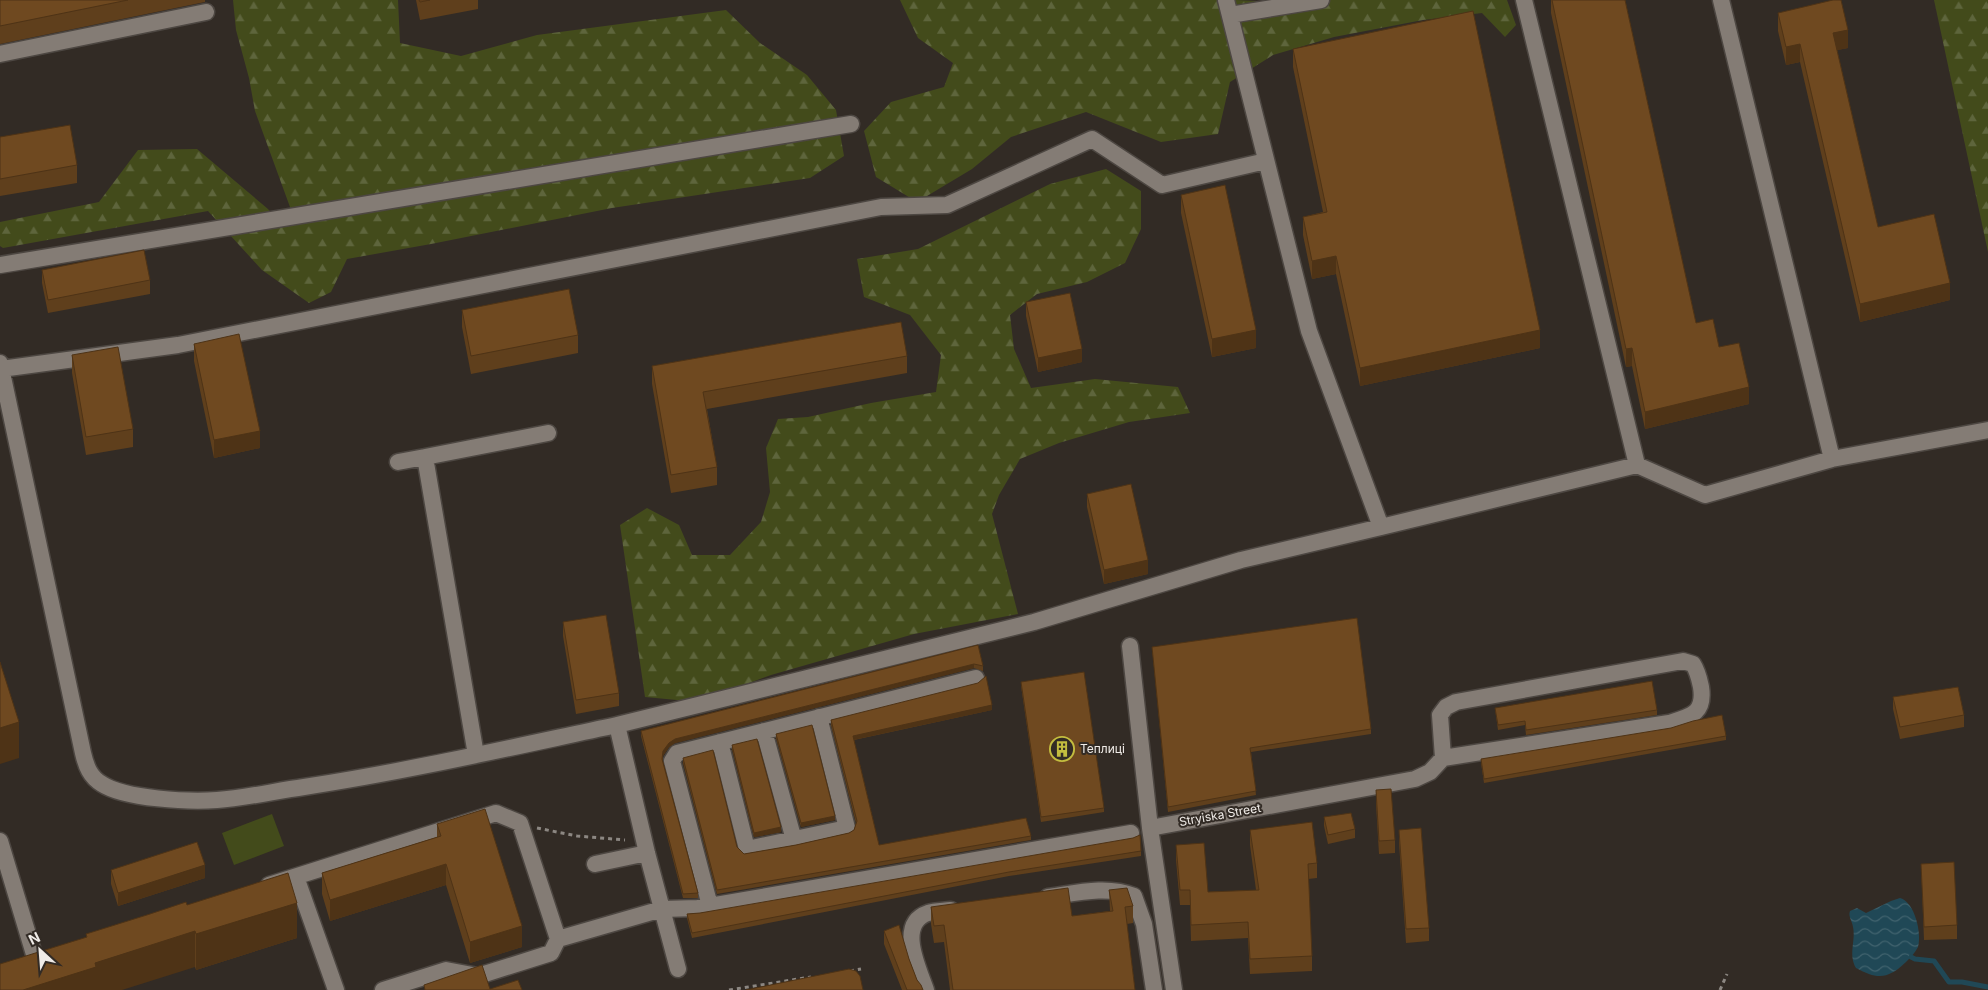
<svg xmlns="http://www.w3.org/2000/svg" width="1988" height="990" font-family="Inter,sans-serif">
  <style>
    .forest { fill: url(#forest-firs) }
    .garden { fill: #434b1b }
    .water { fill: url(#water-waves) }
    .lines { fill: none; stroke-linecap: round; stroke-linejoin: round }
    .stream { stroke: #204856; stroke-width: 5 }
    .minor-casing { stroke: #4d4742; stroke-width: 19 }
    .path { stroke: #8c8782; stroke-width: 3; stroke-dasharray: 4 4; stroke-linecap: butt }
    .minor { stroke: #847c75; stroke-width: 16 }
    .wall { fill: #5f3f1c }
    .shaded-wall { fill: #4e3316 }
    .building { fill: #6f4920; stroke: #4e3316 }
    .labels { text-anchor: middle; stroke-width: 4; stroke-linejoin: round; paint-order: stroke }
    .poi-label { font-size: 12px; fill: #f0ece8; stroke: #322b25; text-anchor: start }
    .street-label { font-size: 12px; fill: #f0ece8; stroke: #322b25 }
  </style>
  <defs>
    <pattern id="forest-firs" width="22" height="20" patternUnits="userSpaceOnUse" patternTransform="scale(1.25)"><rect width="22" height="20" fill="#434b1b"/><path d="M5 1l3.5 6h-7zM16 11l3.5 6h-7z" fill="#5e653c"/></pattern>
    <pattern id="water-waves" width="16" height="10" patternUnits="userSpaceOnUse" patternTransform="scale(1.25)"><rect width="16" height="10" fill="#204856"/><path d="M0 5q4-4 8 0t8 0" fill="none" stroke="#41636e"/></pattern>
  </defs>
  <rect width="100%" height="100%" fill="#322b25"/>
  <!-- forest -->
  <path class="forest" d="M233 0H398L400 43 461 56 537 35 726 10 760 43 807 75 836 110 844 156 810 178 612 208 431 244 347 259 331 292 309 303 262 270 208 211 3 248 0 246V222L99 202 138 150 197 149 268 209 280 224 294 218 255 111 249 78 236 30Z
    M900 0H1236L1276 2 1288 0H1507L1516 25 1505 37 1482 13 1423 20 1334 37 1273 55 1230 82 1218 134 1161 142 1086 112 1011 137 972 169 917 202 876 177 864 131 891 102 944 87 953 63 918 38Z
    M1934 0H1988V252Z
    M1106 169 1141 191V229L1125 263 1087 282 1037 294 1010 315 1014 349 1031 388 1095 379 1178 387 1190 413 1129 422 1059 443 1020 459 999 495 992 514 1018 614 914 634 771 675 698 702 645 697 620 525 647 508 679 525 692 555H730L761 522 770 492 766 448 778 419 808 417 871 403 936 392 941 355 910 315 864 297 857 259 918 249 1050 184Z"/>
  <!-- garden -->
  <path class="garden" d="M272 814 284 846 234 865 222 833Z"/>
  <!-- water -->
  <path class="water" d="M1900 898C1915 902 1922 934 1918 947 1915 953 1910 958 1906 962 1888 979 1878 980 1856 968 1848 954 1856 941 1853 927 1852 920 1848 917 1850 911L1857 908 1866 913 1891 901Z"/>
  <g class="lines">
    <!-- stream -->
    <path class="stream" d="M1911 957 1915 959 1934 961 1949 982H1962L1988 987"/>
    <defs>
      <path id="minor" d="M1226 0 1309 331 1381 527 1637 465 1705 495 1832 459 1721 0
        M1524 0 1637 465
        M1230 15 1321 0
        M0 54 206 12
        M0 265 851 124
        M0 363 83 753C86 766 90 777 102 784 125 799 189 802 217 800 246 798 275 791 304 787 409 771 513 747 617 725
        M1 369 178 345 881 207 947 205 1092 139 1162 185 1266 161
        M1832 459 1988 430
        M398 462 425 457
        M1130 646 1150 828
        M1683 661 1693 664C1698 672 1699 678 1701 687 1705 713 1692 716 1669 723L1443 758 1440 715 1446 707 1456 702Z
        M764 731 794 840
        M720 742 747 849 847 828 819 717
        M476 755 425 457 548 433
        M0 841 36 961
        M595 864 647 853
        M296 877 336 990
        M269 885 496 813 520 823 558 939 551 953 478 976 446 970 383 990
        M1048 897C1076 893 1107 885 1134 896L1144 924 1154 990
        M710 906 672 761 677 753 976 678
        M558 939 662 909 698 908 1131 833
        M678 969 647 853 617 725 1034 622 1241 560 1381 527
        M926 990C919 969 896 924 928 913 935 911 944 911 951 910
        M1174 990 1150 828 1415 779 1430 772 1443 758"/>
    </defs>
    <!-- minor casing -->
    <use href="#minor" class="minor-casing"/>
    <!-- path -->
    <path class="path" d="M537 828 577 836 625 840
      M850 971 861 969
      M729 990 811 977
      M1720 990 1727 974"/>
    <!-- minor -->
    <use href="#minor" class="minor"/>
  </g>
  <!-- wall -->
  <path class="wall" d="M0 0H205V2L0 44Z
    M416 0H478V9L420 20Z
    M1551 0H1625L1696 323 1719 347 1749 404 1645 429 1632 366 1626 367 1551 13Z
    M1778 13 1848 48 1837 50 1878 227 1950 300 1860 322 1800 62 1786 65 1778 31Z
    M1293 49 1540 348 1360 386 1336 274 1312 279 1303 235V217L1323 212 1293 67Z
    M0 137 77 165V183L0 196Z
    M1181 195 1256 348 1212 357 1181 213Z
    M42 270 150 280V294L48 313 42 283Z
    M1026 302 1082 362 1038 372 1026 316Z
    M462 310 578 335V353L471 374 462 327Z
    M194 344 260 448 214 458 194 361Z
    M72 355 133 429V447L86 455 72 373Z
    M907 356V373L707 409 717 467V485L671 493 652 384V366Z
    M1087 494 1148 574 1104 584 1087 507Z
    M563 622 619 693V706L576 714 563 636Z
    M978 645 983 666V671L974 668 675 743 669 747 663 756V761L698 893V898H683L641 736V731Z
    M1152 647 1371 729V734L1251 752 1256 795 1168 812Z
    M1021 682 1104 808V812L1041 822 1021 686Z
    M1893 697 1964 715V727L1900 739 1893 709Z
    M1495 708 1657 710V715L1526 735 1525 725 1498 730Z
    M992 710 854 740 879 845 1031 836V840L717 894 683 763V758L737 847 744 854 796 845 849 833 854 830 856 823 831 725V720Z
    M776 734 835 820 801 827 776 738Z
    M1726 736V740L1484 783 1481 763V759Z
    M732 745 781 832 754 837 732 749Z
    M1376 790 1395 840V853L1379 854 1376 804Z
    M1324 817 1355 829V838L1328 844 1324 826Z
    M437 824 522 947 470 963 446 885 330 921 322 894V873L437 837Z
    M1250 830 1317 863V878L1308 879 1312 956V971L1250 974 1248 938 1191 941 1190 905H1180L1176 860V845L1208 892 1256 890 1250 845Z
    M1399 830 1429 928V941L1406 943 1399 843Z
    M1141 851V856L1009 876 692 938 687 918V914L700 913Z
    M1921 864 1957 925V939L1924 940Z
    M111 870 205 878 118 906 111 884Z
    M1109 890 1133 906V923L1127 924 1135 990H950L944 942 934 943 931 924V907L1072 916 1110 911Z
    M187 905 297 938 196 970 195 967 86 937V934Z
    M884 931 909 959 917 980 923 990H902L884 944Z"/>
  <!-- shaded-wall -->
  <path class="shaded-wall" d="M1848 30V48L1833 51V33Z
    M1800 44V62L1786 65V47Z
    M1336 256V274L1312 279V261Z
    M1950 283V300L1860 322V304Z
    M1256 330V348L1212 357V339Z
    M1540 330V348L1360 386V368Z
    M1632 348V366L1626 367V349Z
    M1082 349V362L1038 372V358Z
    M1749 387V404L1645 429V412Z
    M260 431V448L214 458V440Z
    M1148 560V574L1104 584V570Z
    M974 664V668L675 743 669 747 663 756 662 764 663 751 669 743 675 739Z
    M992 705V710L853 740V736Z
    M19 722V758L0 764V728Z
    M835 816V820L801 827V823Z
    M781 827V832L754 837V833Z
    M446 864V885L330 921V900Z
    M205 865V878L118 906V893Z
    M297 903V938L196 970V934Z
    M522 926V947L470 963V942Z
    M195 931V967L122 990H23L95 963Z"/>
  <!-- building -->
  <path class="building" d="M0 0H128L0 26Z
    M419 0H430L420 2Z
    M1552 0H1625L1696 323 1713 319 1719 347 1739 343 1749 387 1645 412 1632 348 1626 349Z
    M1833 0H1841L1848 30 1833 33 1878 227 1934 214 1950 283 1860 304 1800 44 1786 47 1778 13Z
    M1473 11 1540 330 1360 368 1336 256 1312 261 1303 217 1327 212 1293 49Z
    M70 125 77 165 0 179V137Z
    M1225 185 1256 330 1212 339 1181 195Z
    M144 250 150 280 48 300 42 270Z
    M569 289 578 335 471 356 462 310Z
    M1070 293 1082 349 1038 358 1026 302Z
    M901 322 907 356 703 392 717 467 671 475 652 366Z
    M239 334 260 431 214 440 194 344Z
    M118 347 133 429 86 437 72 355Z
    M1131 484 1148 560 1104 570 1087 494Z
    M606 615 619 693 576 700 563 622Z
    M1357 618 1371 729 1250 748 1256 791 1168 807 1152 647Z
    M978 645 983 666 974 664 675 739 669 743 663 751 662 759 698 893 683 894 641 731Z
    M0 662 19 722 0 728Z
    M1084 672 1104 808 1041 817 1021 682Z
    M986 676 992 705 853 736 879 845 1026 818 1031 836 717 890 683 758 713 750 737 847 744 854 796 845 849 833 854 830 857 821 831 720 978 683Z
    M1652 681 1657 710 1526 730 1525 721 1498 725 1495 708Z
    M1958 687 1964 715 1900 727 1893 697Z
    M1722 715 1726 736 1484 779 1481 759 1671 728 1693 721Z
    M812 725 835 816 801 823 776 734Z
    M757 739 781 827 754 833 732 745Z
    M1391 789 1395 840 1379 841 1376 790Z
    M485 809 522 926 470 942 446 864 330 900 322 873 441 836 437 824Z
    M1351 813 1355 829 1328 835 1324 817Z
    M1312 822 1317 863 1308 864 1312 956 1250 959 1248 922 1191 925 1190 890H1180L1176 845 1204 843 1208 892 1259 890 1250 830Z
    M1421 828 1429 928 1406 929 1399 830Z
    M1140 835 1141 851 1009 872 692 933 687 914 700 913 1133 838Z
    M197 842 205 865 118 893 111 870Z
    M1954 862 1957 925 1924 927 1921 864Z
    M288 873 297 903 196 934 195 931 95 963 96 967 23 990H0V964L87 937 86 934 150 914 186 902 187 905Z
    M1068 888 1072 916 1113 911 1109 890 1127 888 1133 906 1125 907 1135 990H953L944 925 934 926 931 907Z
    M899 925 909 959 917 980 921 985 923 990H907L884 931Z
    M482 965 490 989 518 980 522 990H425L424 985Z
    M849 969 856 971 860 976 863 990H746Z"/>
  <!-- icons -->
  <defs>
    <symbol id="building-ring" viewBox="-11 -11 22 22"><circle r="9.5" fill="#322b25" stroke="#c3bd3f" stroke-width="1.5"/><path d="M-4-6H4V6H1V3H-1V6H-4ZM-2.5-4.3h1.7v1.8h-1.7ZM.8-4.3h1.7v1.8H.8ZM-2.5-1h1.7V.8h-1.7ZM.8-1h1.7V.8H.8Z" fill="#c3bd3f"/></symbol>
  </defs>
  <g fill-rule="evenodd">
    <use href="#building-ring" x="1048" y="735" width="28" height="28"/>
  </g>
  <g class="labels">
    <!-- poi labels -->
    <g class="poi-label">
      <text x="1080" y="753">Теплиці</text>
    </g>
    <!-- street labels -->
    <g class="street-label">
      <text transform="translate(1220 815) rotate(-10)" y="4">Stryiska Street</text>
    </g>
  </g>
  <!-- north arrow -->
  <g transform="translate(40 950) rotate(334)" stroke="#322b25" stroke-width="4" paint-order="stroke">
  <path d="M0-4L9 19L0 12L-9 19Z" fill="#f0ece8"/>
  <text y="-8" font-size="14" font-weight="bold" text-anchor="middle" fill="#f0ece8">N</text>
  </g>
</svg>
